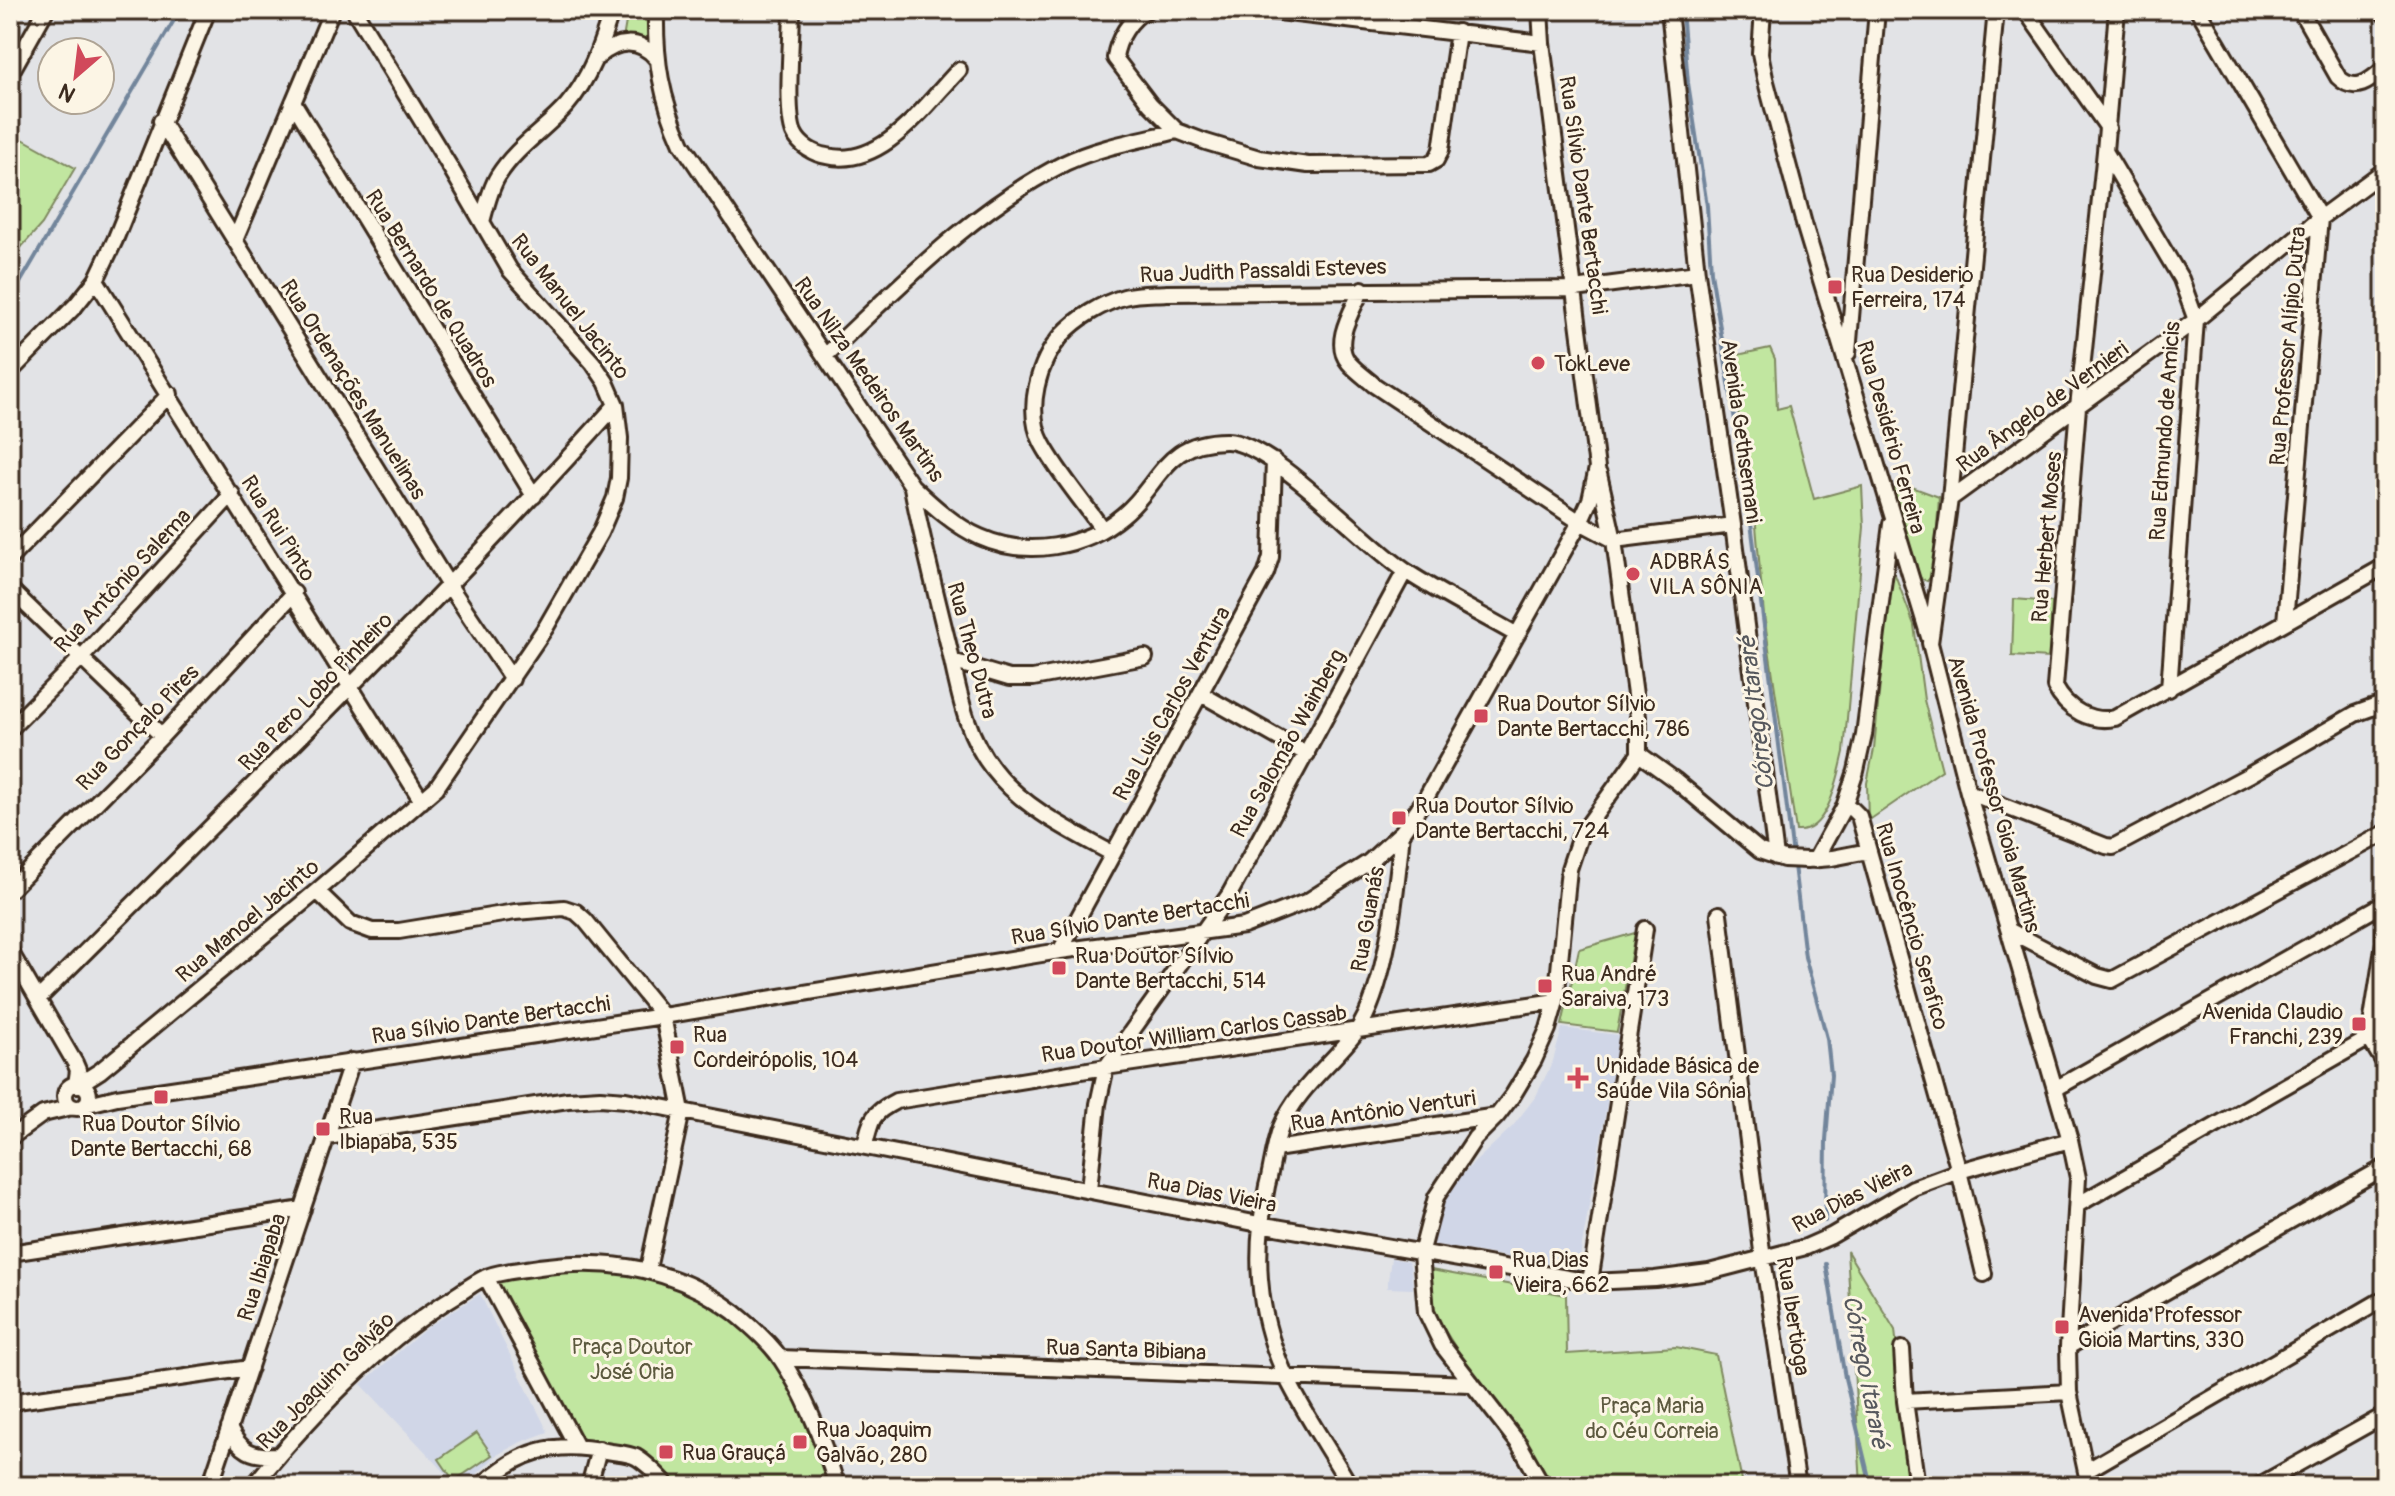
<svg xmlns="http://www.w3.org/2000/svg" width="2395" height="1496" font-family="Pangolin,sans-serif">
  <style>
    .built { fill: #d0d6e7 }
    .green { fill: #c1e6a0; stroke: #7e885f; stroke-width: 2 }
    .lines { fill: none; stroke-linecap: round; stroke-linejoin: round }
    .stream { stroke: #72859b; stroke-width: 4 }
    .minor-casing { stroke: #3b2a1e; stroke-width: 20 }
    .minor { stroke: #fcf5e5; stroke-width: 14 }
    .poi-dot { fill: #d1495b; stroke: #fcf5e5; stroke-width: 3 }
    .labels { text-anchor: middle; stroke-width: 6; stroke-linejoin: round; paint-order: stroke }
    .street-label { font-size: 22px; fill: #3b2a1e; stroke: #fcf5e5 }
    .poi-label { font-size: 22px; fill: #3b2a1e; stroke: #fcf5e5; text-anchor: start }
    .park-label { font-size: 22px; fill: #5c593e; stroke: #fcf5e5 }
    .water-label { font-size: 24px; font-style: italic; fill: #56585d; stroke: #fcf5e5 }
  </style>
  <rect width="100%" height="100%" fill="#e2e3e6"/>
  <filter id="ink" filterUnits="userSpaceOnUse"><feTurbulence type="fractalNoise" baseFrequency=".0125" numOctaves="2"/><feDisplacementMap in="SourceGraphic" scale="16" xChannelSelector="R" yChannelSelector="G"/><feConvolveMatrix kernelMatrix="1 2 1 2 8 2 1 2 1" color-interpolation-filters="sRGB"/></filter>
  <g filter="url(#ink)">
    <!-- built -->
    <path class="built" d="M1562 1028 1619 1035 1578 1268 1431 1244 1441 1209 1456 1180 1513 1126 1536 1096 1553 1061Z
      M1391 1258 1407 1261 1410 1265 1413 1289 1387 1288Z
      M480 1294 548 1432 521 1442 497 1455 465 1486H458L361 1384 429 1326Z"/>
    <!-- green -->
    <path class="green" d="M628 10H650V48L623 39Z
      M10 132 75 168 42 224 10 260Z
      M1770 348 1775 359 1777 409 1789 406 1814 499 1862 486 1864 527 1844 752C1838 777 1828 834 1796 831L1764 615 1753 492 1728 357Z
      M1909 486 1939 497 1934 573 1927 581 1916 576 1917 567 1892 489Z
      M1891 564 1914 625 1924 700 1942 770 1868 821 1867 783 1874 749Z
      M2014 599 2052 602 2049 658 2012 656Z
      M1635 933 1617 1032 1562 1025 1579 949Z
      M1847 1251 1895 1330 1912 1486H1861Z
      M529 1269 647 1270 727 1308 778 1359 831 1486H671L648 1462 576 1444 486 1279Z
      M1431 1270 1566 1295 1567 1354 1676 1347 1716 1355 1743 1486H1550L1520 1434 1483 1391 1435 1315Z
      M477 1433 492 1455 454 1481 439 1459Z"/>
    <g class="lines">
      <!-- stream -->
      <path class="stream" d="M1682 10 1688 83 1707 206 1711 272 1749 507 1793 856
        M10 300 180 10
        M1794 865 1805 957 1827 1038 1831 1075 1826 1140 1825 1221
        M1826 1264 1845 1378 1871 1486"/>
      <defs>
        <path id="minor" d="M656 10C655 61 661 98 682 144L912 486C932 505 955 526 980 537 1027 558 1084 548 1123 515 1160 485 1164 440 1227 441 1273 443 1364 544 1407 572 1442 595 1481 614 1517 635
          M792 10C792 37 785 112 794 133 800 146 814 154 827 156 882 169 925 105 959 70
          M1147 10C1130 18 1117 40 1115 58L1150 104 1177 131 1206 142 1259 158 1308 165 1429 164 1436 160 1441 150 1458 32
          M1262 10 1542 43
          M1669 10 1697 273 1733 525 1776 857
          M1763 10 1760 53 1765 78 1804 224 1929 637
          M1996 10 1950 499 1930 643 1968 792 2070 1140 2078 1178 2068 1347 2069 1392 2089 1486
          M2025 10 2108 128
          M2117 10 2105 151 2078 407 2055 687C2067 710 2091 723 2115 718L2385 566
          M2198 10 2320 218 2285 622
          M2300 10 2338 77C2355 94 2370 81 2385 68
          M2382 10 2385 15
          M598 57C617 40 639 38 656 58
          M10 74 46 10
          M293 102 534 496
          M161 121 448 584 512 679
          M2105 151 2181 279 2196 320 2169 689
          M482 222C486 207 490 189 498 176 516 147 546 129 567 105 591 77 601 44 612 10
          M236 238 332 10
          M96 280 422 801
          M1362 289C1353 310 1331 342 1349 363 1356 371 1366 378 1374 385L1580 522 1614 540
          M1848 353 1877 10
          M826 355C900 286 973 209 1065 163 1099 147 1140 140 1177 131
          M10 372 76 305 96 280 115 240 208 10
          M1599 474 1614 540 1639 724V754
          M912 487C922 539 935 591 948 643 958 686 964 733 993 769 1023 808 1071 831 1113 854
          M1950 499 2196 320 2320 218 2385 170
          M1102 529C1083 501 1058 473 1042 443 1025 410 1038 362 1062 335 1077 318 1103 303 1124 297 1138 293 1153 294 1167 293L1575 289 1697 273
          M1614 540 1733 525
          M10 558 170 394
          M10 589 162 736
          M952 661 1009 678H1033L1145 657
          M1201 694 1307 754
          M10 729 81 658 232 494
          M1639 754 1675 780 1760 851 1784 859 1807 860 1832 858 1863 852 1869 853
          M1968 792 2106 846 2113 847 2251 774 2355 714 2385 703
          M1844 807 1852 809 1859 816 1959 1171 1984 1274
          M1815 860 1844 807 1856 771 1864 735 1891 524
          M10 890 162 736 294 593
          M317 891 350 923 372 931H399L515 912 564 908 576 912 585 920 663 1016 682 1111 648 1269
          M1719 914 1763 1259 1798 1486
          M2010 931 2097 976 2112 980 2385 833
          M2385 936 2369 1038 2385 1064
          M2384 939 2385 918
          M10 951 75 1063 78 1070 76 1085
          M1060 951 1266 573 1271 557 1274 461
          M38 999C234 804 431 611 616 405
          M65 1096a12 12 0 1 1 24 0a12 12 0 1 1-24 0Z
          M78 1085 100 1071 317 891 436 788 546 627 600 533 615 498 619 478 620 438 616 405 606 382 593 363 510 270 450 167 354 10
          M2055 1089 2385 903
          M84 1105 117 1097 663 1016 1060 951 1244 926 1308 901 1369 862 1402 832 1427 796 1580 522 1590 500 1597 468 1542 43 1540 10
          M327 1137 568 1100 600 1098 626 1100 1259 1224 1590 1282 1655 1279 1709 1272 1806 1247 1831 1236 1913 1188 1959 1171 2070 1140
          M10 1138 43 1114 72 1107
          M865 1145C871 1119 872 1113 896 1101L1106 1067 1556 1001
          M1275 1149 1497 1116
          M1089 1189 1098 1104 1106 1067 1229 895 1405 571
          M2077 1205 2385 1029
          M10 1253 303 1209
          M486 1277 576 1445
          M1590 1282 1645 929
          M2068 1347 2385 1167
          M1902 1349 1905 1401 1917 1486
          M780 1358 1470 1384
          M1905 1401 2069 1392
          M10 1402 250 1368
          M229 1428C240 1451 252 1457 278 1455
          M2086 1471 2385 1298
          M210 1486 352 1061
          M253 1486C307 1420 381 1340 455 1296 465 1290 475 1282 486 1277 502 1271 522 1270 539 1267 610 1257 676 1268 734 1312 750 1325 769 1341 781 1359 806 1396 824 1443 837 1486
          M481 1486C520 1450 553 1441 606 1451 615 1453 627 1453 636 1457 648 1464 659 1476 668 1486
          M589 1486 599 1449
          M1350 1486C1329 1449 1300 1408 1283 1370 1256 1309 1254 1250 1267 1186 1272 1167 1274 1145 1281 1127 1297 1088 1332 1064 1356 1032 1387 990 1397 885 1402 832
          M1543 1486 1519 1444 1442 1345 1426 1312 1421 1254 1436 1197 1475 1138 1497 1116 1513 1095 1534 1060 1548 1029 1556 1001 1569 869 1580 836 1639 754
          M2258 1486 2385 1415"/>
      </defs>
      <!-- minor casing -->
      <use href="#minor" class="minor-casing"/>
      <!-- minor -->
      <use href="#minor" class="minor"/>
    </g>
  </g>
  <!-- markers -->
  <g class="poi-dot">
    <rect x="1827" y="279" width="16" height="16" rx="4"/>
    <circle cx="1538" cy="363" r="8"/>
    <circle cx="1633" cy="574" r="8"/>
    <rect x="1473" y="708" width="16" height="16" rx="4"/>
    <rect x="1391" y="810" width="16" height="16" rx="4"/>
    <rect x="1051" y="960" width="16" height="16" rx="4"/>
    <rect x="1537" y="978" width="16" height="16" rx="4"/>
    <rect x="2351" y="1016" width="16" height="16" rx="4"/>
    <rect x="669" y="1039" width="16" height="16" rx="4"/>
    <path d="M1574 1066h8v8h8v8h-8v8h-8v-8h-8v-8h8z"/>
    <rect x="153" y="1089" width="16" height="16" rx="4"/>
    <rect x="315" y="1121" width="16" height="16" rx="4"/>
    <rect x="1488" y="1264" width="16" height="16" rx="4"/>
    <rect x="2054" y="1319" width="16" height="16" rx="4"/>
    <rect x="792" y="1434" width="16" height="16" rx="4"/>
    <rect x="658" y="1444" width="16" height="16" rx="4"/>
  </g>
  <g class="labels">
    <!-- street labels -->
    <g class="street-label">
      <text transform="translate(1584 195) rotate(82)" y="8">Rua Sílvio Dante Bertacchi</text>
      <text transform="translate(1263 270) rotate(-2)" y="8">Rua Judith Passaldi Esteves</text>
      <text transform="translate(432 288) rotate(58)" y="8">Rua Bernardo de Quadros</text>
      <text transform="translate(571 306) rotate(52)" y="8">Rua Manuel Jacinto</text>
      <text transform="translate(2287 346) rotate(-85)" y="8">Rua Professor Alípio Dutra</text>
      <text transform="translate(870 379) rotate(55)" y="8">Rua Nilza Medeiros Martins</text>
      <text transform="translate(354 389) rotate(58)" y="8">Rua Ordenações Manuelinas</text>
      <text transform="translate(2042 406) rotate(-36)" y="8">Rua Ângelo de Vernieri</text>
      <text transform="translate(1742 431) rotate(82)" y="8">Avenida Gethsemani</text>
      <text transform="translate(2164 431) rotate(-86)" y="8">Rua Edmundo de Amicis</text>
      <text transform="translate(1892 437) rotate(74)" y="8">Rua Desidério Ferreira</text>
      <text transform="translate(279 528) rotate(58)" y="8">Rua Rui Pinto</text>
      <text transform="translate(2046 537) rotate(-85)" y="8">Rua Herbert Moses</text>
      <text transform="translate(122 580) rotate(-47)" y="8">Rua Antônio Salema</text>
      <text transform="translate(973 650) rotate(75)" y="8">Rua Theo Dutra</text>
      <text transform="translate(315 691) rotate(-46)" y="8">Rua Pero Lobo Pinheiro</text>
      <text transform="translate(1171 703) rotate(-61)" y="8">Rua Luis Carlos Ventura</text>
      <text transform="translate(137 727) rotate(-46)" y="8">Rua Gonçalo Pires</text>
      <text transform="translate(1287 743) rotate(-61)" y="8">Rua Salomão Wainberg</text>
      <text transform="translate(1995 794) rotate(74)" y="8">Avenida Professor Gioia Martins</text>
      <text transform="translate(1130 918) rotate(-9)" y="8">Rua Sílvio Dante Bertacchi</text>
      <text transform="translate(1367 919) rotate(-80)" y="8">Rua Guanás</text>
      <text transform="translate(247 920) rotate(-40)" y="8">Rua Manoel Jacinto</text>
      <text transform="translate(1913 926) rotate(74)" y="8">Rua Inocêncio Serafico</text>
      <text transform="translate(491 1019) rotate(-8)" y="8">Rua Sílvio Dante Bertacchi</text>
      <text transform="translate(1194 1033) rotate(-8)" y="8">Rua Doutor William Carlos Cassab</text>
      <text transform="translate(1383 1110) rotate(-8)" y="8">Rua Antônio Venturi</text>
      <text transform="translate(1212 1192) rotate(11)" y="8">Rua Dias Vieira</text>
      <text transform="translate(1852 1196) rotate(-27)" y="8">Rua Dias Vieira</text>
      <text transform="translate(261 1267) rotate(-72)" y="8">Rua Ibiapaba</text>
      <text transform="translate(1794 1316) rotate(81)" y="8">Rua Ibertioga</text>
      <text transform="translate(1126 1349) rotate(2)" y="8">Rua Santa Bibiana</text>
      <text transform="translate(325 1380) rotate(-45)" y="8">Rua Joaquim Galvão</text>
    </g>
    <!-- poi labels -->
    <g class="poi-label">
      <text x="1851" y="282">Rua Desiderio<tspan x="1851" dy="25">Ferreira, 174</tspan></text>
      <text x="1554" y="371">TokLeve</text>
      <text x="1649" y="569">ADBRÁS<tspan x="1649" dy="25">VILA SÔNIA</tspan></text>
      <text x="1497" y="711">Rua Doutor Sílvio<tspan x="1497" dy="25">Dante Bertacchi, 786</tspan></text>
      <text x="1415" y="813">Rua Doutor Sílvio<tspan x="1415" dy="25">Dante Bertacchi, 724</tspan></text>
      <text x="1075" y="963">Rua Doutor Sílvio<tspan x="1075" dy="25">Dante Bertacchi, 514</tspan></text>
      <text x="1561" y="981">Rua André<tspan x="1561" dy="25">Saraiva, 173</tspan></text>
      <text x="2343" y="1019" text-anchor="end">Avenida Claudio<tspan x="2343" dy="25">Franchi, 239</tspan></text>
      <text x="693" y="1042">Rua<tspan x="693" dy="25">Cordeirópolis, 104</tspan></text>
      <text x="1596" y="1073">Unidade Básica de<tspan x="1596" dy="25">Saúde Vila Sônia</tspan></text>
      <text x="339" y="1124">Rua<tspan x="339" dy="25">Ibiapaba, 535</tspan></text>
      <text x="161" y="1131" text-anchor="middle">Rua Doutor Sílvio<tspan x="161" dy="25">Dante Bertacchi, 68</tspan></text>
      <text x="1512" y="1267">Rua Dias<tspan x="1512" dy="25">Vieira, 662</tspan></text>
      <text x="2078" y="1322">Avenida Professor<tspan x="2078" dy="25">Gioia Martins, 330</tspan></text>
      <text x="816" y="1437">Rua Joaquim<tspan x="816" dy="25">Galvão, 280</tspan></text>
      <text x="682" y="1460">Rua Grauçá</text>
    </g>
    <!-- park labels -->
    <g class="park-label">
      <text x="632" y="1354">Praça Doutor<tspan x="632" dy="25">José Oria</tspan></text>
      <text x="1652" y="1413">Praça Maria<tspan x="1652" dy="25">do Céu Correia</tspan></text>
    </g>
    <!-- water labels -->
    <g class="water-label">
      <text transform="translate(1756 713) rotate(-97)" y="8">Córrego Itararé</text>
      <text transform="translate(1866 1372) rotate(79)" y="8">Córrego Itararé</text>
    </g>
  </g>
  <!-- margin -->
  <rect width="2395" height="1496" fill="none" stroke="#fcf5e5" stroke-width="40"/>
  <rect x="20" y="20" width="2355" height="1456" fill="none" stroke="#3b2a1e" stroke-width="3" filter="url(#ink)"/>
  <!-- north arrow -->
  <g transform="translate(76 76) rotate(208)"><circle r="38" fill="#fcf5e5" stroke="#afa495" stroke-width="2"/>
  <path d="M0-6L14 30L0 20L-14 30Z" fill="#d1495b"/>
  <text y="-12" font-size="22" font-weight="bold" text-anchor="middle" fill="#3b2a1e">N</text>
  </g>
</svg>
